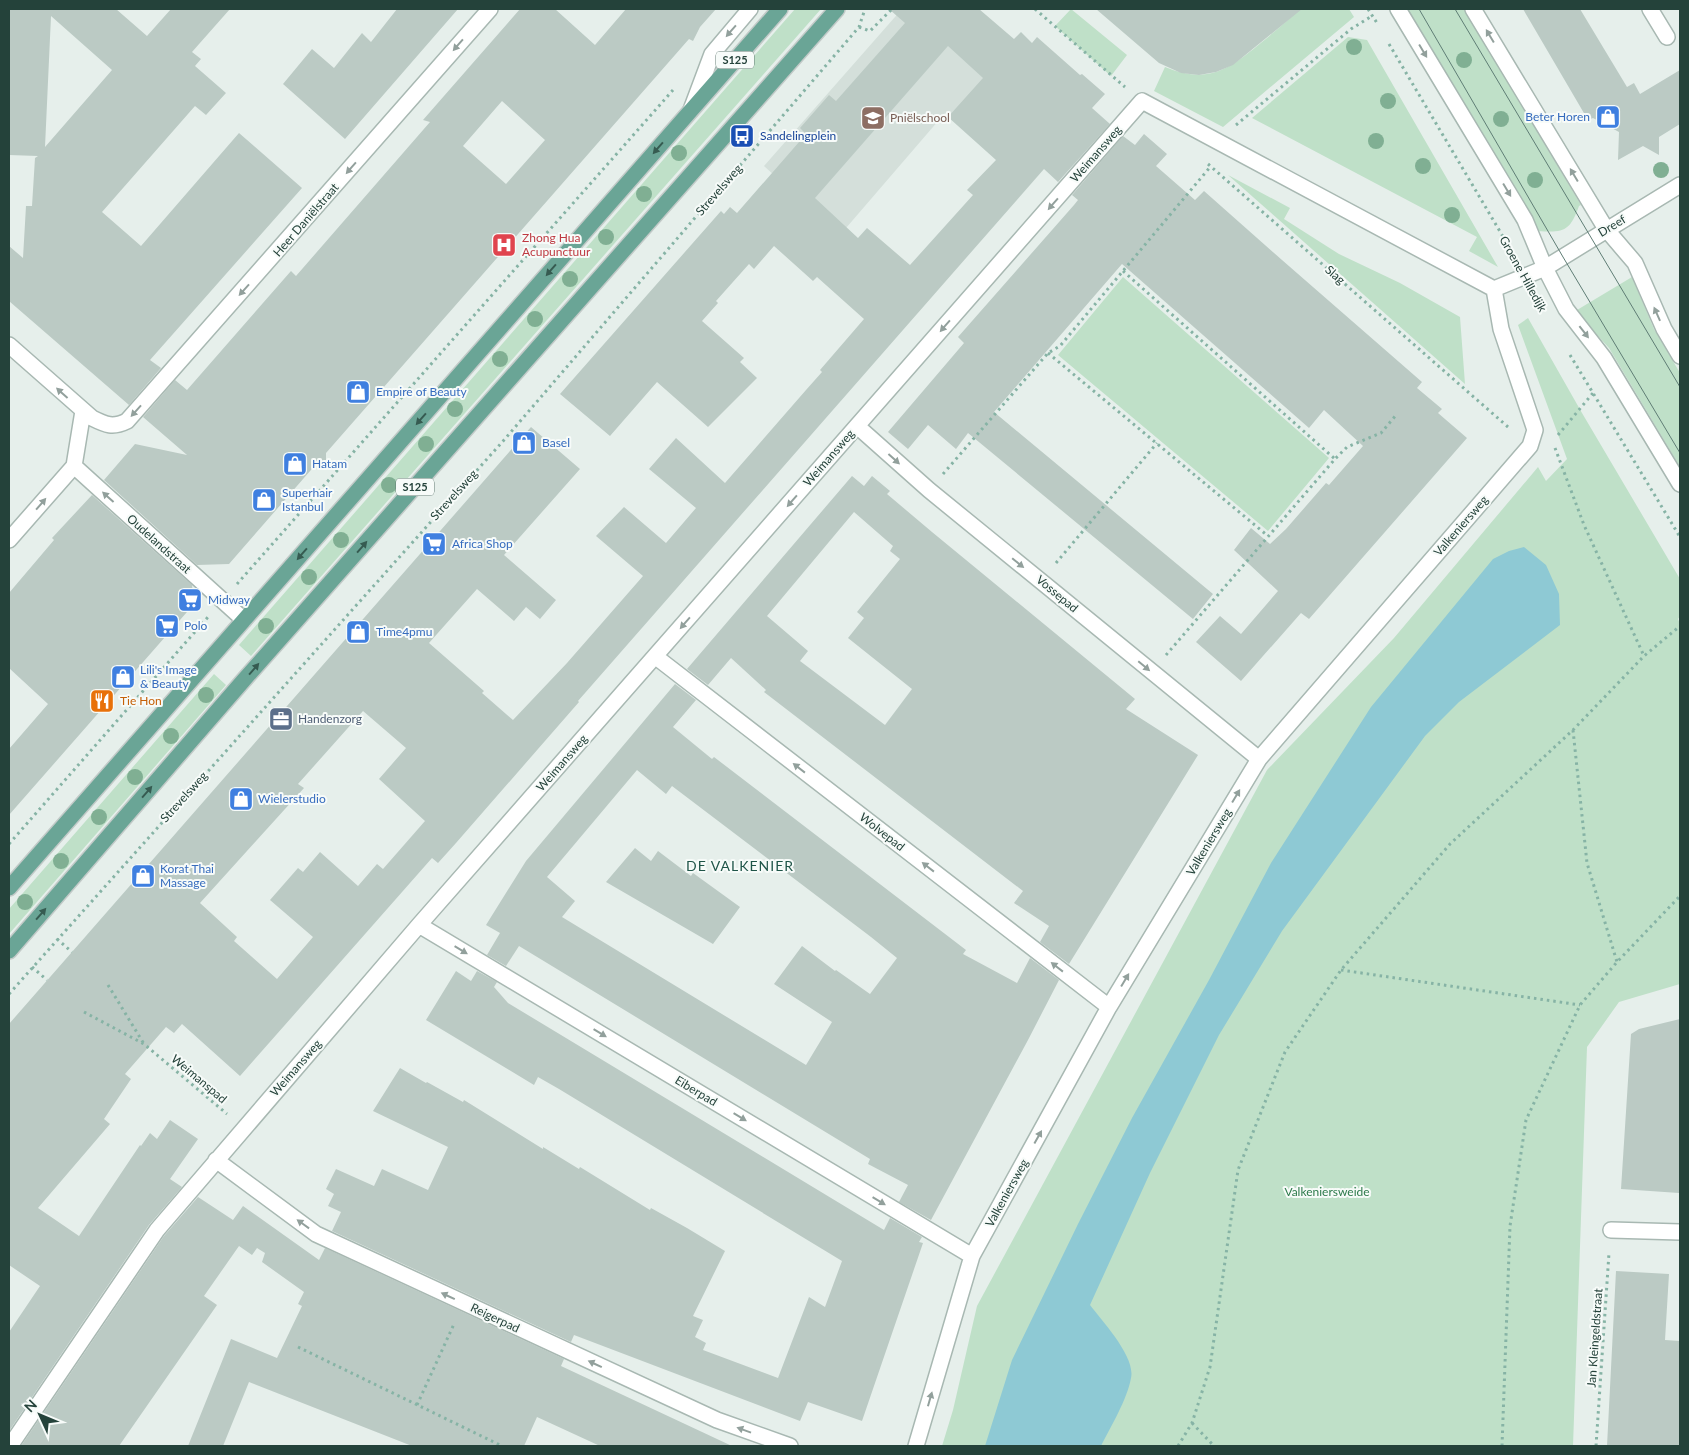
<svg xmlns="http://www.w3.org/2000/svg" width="1689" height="1455" font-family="Lato,sans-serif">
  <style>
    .built { fill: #d4dfda }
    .green { fill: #bfe0c8 }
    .water { fill: #8ec9d4 }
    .building { fill: #bbcac4; fill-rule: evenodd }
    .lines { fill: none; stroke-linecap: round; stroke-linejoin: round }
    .minor-casing { stroke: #a8b8b2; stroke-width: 18 }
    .major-casing { stroke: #c2cac8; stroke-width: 18 }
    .path { stroke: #86b3a5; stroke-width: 3; stroke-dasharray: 2.5 4; stroke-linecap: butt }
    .minor { stroke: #fff; stroke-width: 15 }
    .major { stroke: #6aa596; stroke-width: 15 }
    .tram { stroke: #5f7d75; stroke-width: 1 }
    .tree { fill: #80af93 }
    .oneway { fill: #92a09c }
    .oneway2 { fill: #365b51 }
    .labels { text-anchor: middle; stroke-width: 4; stroke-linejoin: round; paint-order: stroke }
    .shield { fill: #f7fbf9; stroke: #637a73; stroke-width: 1 }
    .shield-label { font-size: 11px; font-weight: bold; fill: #24423a }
    .shop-label { font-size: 12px; fill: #366cbe; stroke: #f7fbf9; text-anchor: start }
    .education-label { font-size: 12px; fill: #785e54; stroke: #f7fbf9; text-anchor: start }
    .transit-label { font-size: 12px; fill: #164399; stroke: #f7fbf9; text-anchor: start }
    .street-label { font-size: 12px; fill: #24423a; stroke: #f7fbf9 }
    .health-label { font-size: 12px; fill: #be3a42; stroke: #f7fbf9; text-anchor: start }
    .food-label { font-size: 12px; fill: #c56008; stroke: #f7fbf9; text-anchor: start }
    .service-label { font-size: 12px; fill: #4e5e75; stroke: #f7fbf9; text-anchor: start }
    .park-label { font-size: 12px; fill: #2d7a4b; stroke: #f7fbf9 }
    .neighbourhood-label { font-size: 14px; letter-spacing: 1px; fill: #1f5548; stroke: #f7fbf9 }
  </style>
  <rect width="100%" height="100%" fill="#e6efeb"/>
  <!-- built -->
  <path class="built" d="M902 9H977L1024 50 959 124 945 113 840 235 764 166Z"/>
  <!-- green -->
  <path class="green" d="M795 9H821L251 656 239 645Z
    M1071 9 1127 55 1111 76 1055 26Z
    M1299 9H1349L1354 17 1223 127 1154 91 1165 67C1209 85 1229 69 1262 42 1275 31 1288 21 1299 9Z
    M1407 9H1464L1581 205 1579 206C1570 231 1564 233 1538 231Z
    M1348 37 1367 40 1498 267 1469 251 1477 237 1252 118Z
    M1228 175 1290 208 1284 219 1339 254 1400 283 1460 317 1465 384Z
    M1123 277 1329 458 1268 531 1058 355Z
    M1632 277 1654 329 1680 373V467L1609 348 1585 322 1577 310Z
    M1528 318 1582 413 1680 579V616L1678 619 1680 624V984L1619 1002 1587 1047 1573 1446H942L953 1410 977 1306 1267 770 1394 638 1538 467 1546 481 1567 459 1518 325Z
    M214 674 226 685 9 934V909Z"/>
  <!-- water -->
  <path class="water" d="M1524 547 1546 565 1559 594 1560 625 1459 702 1425 736 1282 931 1219 1035 1150 1173 1090 1305C1102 1321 1136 1357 1131 1378 1127 1400 1111 1426 1101 1446H985L1012 1360 1078 1224 1132 1118 1209 980 1271 863 1371 707 1493 559 1509 551Z"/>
  <!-- building -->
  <path class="building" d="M9 9H116L147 36 171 9H230L192 52 201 59 195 66 226 93 206 115 195 106 102 212 141 246 239 133 302 188 150 360 161 368 129 405 9 301V246L23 258 26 206H32L35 158 38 156 9 155ZM51 16 112 70 45 147Z
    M397 9H458L345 139 283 84 312 49 334 68 362 33 371 42Z
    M520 9H555L595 45 626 9H716L700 27 693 41 689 39 326 453V463H317L229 564 197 565 104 480 135 444 187 455 143 417 175 380 187 390 291 271 296 276 430 122 423 120ZM502 101 545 140 506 184 463 146Z
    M889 9H979L1014 39 1021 32 1032 43 1037 37 1080 75 1082 74 1105 94 1092 108 1110 124 1058 182 1044 169 578 701 579 702 456 843 438 863 432 858 240 1076 182 1024 174 1033 166 1027 125 1074 131 1079 104 1119 110 1124 38 1208 79 1236 140 1145 141 1146 150 1133 157 1139 170 1120 198 1139 170 1179 182 1187 149 1225 9 1431V1332L40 1286 9 1265V1024L531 427 580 469 504 555 556 600 540 619 526 607 514 621 477 589 429 643 484 691 482 693 513 720 567 663 643 576 596 536 624 507 666 543 696 508 649 469 676 438 725 483 806 390 822 372 820 370 864 319 817 277 813 281 774 246 754 269 749 264 716 301 718 303 702 321 744 358 740 362 757 378 708 427 657 382 610 436 560 394 721 211 724 214 730 207 737 213 806 134 800 128 829 95 836 101 905 23ZM948 46 983 78 948 117 996 160 967 190 973 195 910 265 867 228 858 238 815 198ZM363 711 406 748 379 779 425 821 383 869 377 864 358 886 320 852 303 872 298 868 270 900 313 937 277 979 234 941 237 937 200 903 304 788 298 784Z
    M1096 9H1302L1233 65 1216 72 1199 75 1181 73 1159 63Z
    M1523 9H1580L1627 87 1634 83 1640 94 1680 70V124L1659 137V155L1643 146 1618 160 1619 132 1593 118 1588 120Z
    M1144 134 1167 154 1156 166 1195 200 1204 191 1282 260 1422 382 1417 388 1442 409 1438 413 1467 438 1309 619 1301 613 1241 681 1196 642 1220 616 1241 634 1278 591 1234 550 1251 528 1270 544 1286 529 1326 483 1329 485 1363 446 1324 410 1309 428 1122 264 994 412 1213 594 1193 619 968 433 956 449 928 425 908 449 888 432 964 343 958 337 1074 205 1078 200 1072 195 1123 136 1135 145Z
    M852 476 864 486 872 476 890 491 887 494 932 532 1135 699 1126 709 1198 755 1069 964 1040 942 1049 926 1014 903 1023 891 764 692 766 690 731 658 708 685 687 669ZM854 512 893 546 890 551 900 559 857 612 864 618 848 638 912 689 885 725 800 661 808 651 767 616Z
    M92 495 192 585 194 604 9 815V749L48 704 9 668V593L54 540 52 538Z
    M675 684 696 700 673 727 712 759 714 757 966 950 963 954 1017 983 1030 958 1059 980 1028 1040 931 1220 899 1202 908 1185 868 1164 870 1159 519 946 506 966 487 955 500 933 486 925 526 861ZM637 770 666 794 672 786 871 937 897 958 870 994 836 970 835 971 802 946 774 984 832 1022 806 1065 562 917 575 901 547 877Z
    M635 848 651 861 658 851 691 876 693 873 740 907 713 944 606 882Z
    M456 971 471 981 477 971 497 982 494 987 508 1003 884 1230 890 1218 922 1237 919 1242 923 1243 862 1421 808 1402 800 1421 574 1335 571 1342 332 1231 341 1212 328 1206 334 1194 326 1189 336 1169 374 1186 382 1169 428 1190 448 1147 373 1111 400 1068 426 1083 427 1082 463 1102 464 1100 543 1149V1147L579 1169 580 1167 650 1210 651 1208 687 1228 725 1251 693 1316 703 1320 695 1337 706 1343 703 1350 778 1378 809 1297 825 1307 842 1261 559 1089 538 1077 534 1085 426 1020Z
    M1680 1019V1183L1679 1193 1621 1189 1631 1034 1639 1029Z
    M198 1197 233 1220 243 1206 319 1260 325 1248 564 1359 561 1366 732 1446H600L537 1417 524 1446H412L249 1382 223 1446H188L231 1339 277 1358 302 1306 298 1304 304 1292 262 1262 265 1253 257 1248 252 1255 239 1246 204 1296 217 1305 119 1446H21L164 1236Z
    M1616 1271 1669 1274 1665 1340 1680 1341V1446H1607Z"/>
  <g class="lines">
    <defs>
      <path id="minor" d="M1398 9 1525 220 1545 268 1566 309 1604 358 1680 484
        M1473 9 1606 229 1635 263 1664 329 1680 356
        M1650 9 1667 37
        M691 110 712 54 750 9
        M1494 289 1545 268 1680 185
        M9 345 92 418C106 425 113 428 127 421L490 9
        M857 426 929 490 1259 759
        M74 466 244 620
        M9 540 74 466 83 411
        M656 657 1109 1007
        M419 925 972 1256
        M216 1160 316 1234 717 1420 790 1446
        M1611 1230 1680 1232
        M10 1446 157 1230 419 925 1142 101 1494 289
        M916 1446 972 1256 1109 1007 1259 759 1530 446 1535 430 1501 329 1494 289"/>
      <path id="major" d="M9 888 780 9
        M9 951 243 681 837 9"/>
    </defs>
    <!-- minor casing -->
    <use href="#minor" class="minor-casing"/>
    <!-- major casing -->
    <use href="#major" class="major-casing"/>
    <!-- path -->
    <path class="path" d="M1035 9 1125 87
      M1368 9 1377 23
      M859 27 870 31 892 9
      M1389 44 1508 245
      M1236 125 1351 29 1372 16
      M1208 164 1508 427
      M1123 271 1335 459
      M1048 353 1268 536
      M1570 355 1680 537
      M1558 435 1593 393
      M1555 448 1584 525 1644 656
      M943 474 1048 353 1060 346 1211 166
      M1056 563 1157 443
      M237 584 673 90
      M1166 655 1335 459 1347 447 1381 433 1397 414
      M1573 730 1587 863 1617 962
      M9 844 208 617
      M57 939 72 952
      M32 967 47 980
      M1341 970 1580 1005
      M108 985 144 1044
      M9 994 504 440 859 27 865 9
      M84 1012 144 1044 227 1114
      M298 1347 502 1446
      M417 1405 454 1324
      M1192 1423 1214 1446
      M1178 1446 1192 1423 1210 1367 1238 1170 1285 1052 1341 970 1450 844 1573 730 1644 656 1680 626
      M1502 1446 1510 1226 1526 1120 1580 1005 1617 962 1680 896
      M1596 1446 1609 1253"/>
    <!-- minor -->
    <use href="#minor" class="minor"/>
    <!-- major -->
    <use href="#major" class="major"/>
    <!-- tram -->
    <path class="tram" d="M1419 9 1563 257 1680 453
      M1455 9 1680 387"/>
  </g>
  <!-- trees -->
  <g class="tree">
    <circle cx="1354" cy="47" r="8"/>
    <circle cx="1464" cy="60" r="8"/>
    <circle cx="1388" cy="101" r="8"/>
    <circle cx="1501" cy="119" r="8"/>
    <circle cx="1376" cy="141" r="8"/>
    <circle cx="679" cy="153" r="8"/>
    <circle cx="1423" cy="166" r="8"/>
    <circle cx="1661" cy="170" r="8"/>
    <circle cx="1535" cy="180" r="8"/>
    <circle cx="644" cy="194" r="8"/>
    <circle cx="1452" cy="215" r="8"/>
    <circle cx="606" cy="237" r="8"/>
    <circle cx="570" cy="279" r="8"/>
    <circle cx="535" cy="319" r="8"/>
    <circle cx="500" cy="359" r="8"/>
    <circle cx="455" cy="409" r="8"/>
    <circle cx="426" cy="444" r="8"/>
    <circle cx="389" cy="485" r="8"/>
    <circle cx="341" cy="540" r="8"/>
    <circle cx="309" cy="577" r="8"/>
    <circle cx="266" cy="626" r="8"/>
    <circle cx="206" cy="695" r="8"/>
    <circle cx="171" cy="736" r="8"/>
    <circle cx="135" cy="777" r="8"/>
    <circle cx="99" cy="817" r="8"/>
    <circle cx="61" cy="861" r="8"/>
    <circle cx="25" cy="902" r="8"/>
  </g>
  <!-- one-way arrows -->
  <defs><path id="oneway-solid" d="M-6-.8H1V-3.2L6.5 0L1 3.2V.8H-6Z" transform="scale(1.25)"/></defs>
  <g class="oneway">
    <use href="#oneway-solid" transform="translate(731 31) rotate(131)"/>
    <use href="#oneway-solid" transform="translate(1490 36) rotate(-121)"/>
    <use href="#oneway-solid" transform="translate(458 45) rotate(131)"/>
    <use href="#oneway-solid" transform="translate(1423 51) rotate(59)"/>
    <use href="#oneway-solid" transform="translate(351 168) rotate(131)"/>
    <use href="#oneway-solid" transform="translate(1574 175) rotate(-121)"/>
    <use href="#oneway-solid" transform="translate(1507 190) rotate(59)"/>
    <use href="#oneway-solid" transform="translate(1053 204) rotate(131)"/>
    <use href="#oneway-solid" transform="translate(244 290) rotate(132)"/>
    <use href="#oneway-solid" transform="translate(1657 314) rotate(-114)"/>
    <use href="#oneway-solid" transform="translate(945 326) rotate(131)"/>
    <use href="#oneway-solid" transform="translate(1584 332) rotate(52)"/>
    <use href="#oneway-solid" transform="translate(62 393) rotate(-138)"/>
    <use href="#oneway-solid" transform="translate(136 411) rotate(132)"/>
    <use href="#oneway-solid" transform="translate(894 459) rotate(42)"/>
    <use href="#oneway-solid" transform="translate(108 497) rotate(-138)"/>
    <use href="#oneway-solid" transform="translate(792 501) rotate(131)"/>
    <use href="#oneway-solid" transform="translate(41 504) rotate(-49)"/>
    <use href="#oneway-solid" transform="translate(1018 563) rotate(39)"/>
    <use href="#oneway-solid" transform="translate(685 623) rotate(131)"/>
    <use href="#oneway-solid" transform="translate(1144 666) rotate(40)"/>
    <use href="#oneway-solid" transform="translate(799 768) rotate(-142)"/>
    <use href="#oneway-solid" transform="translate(1236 796) rotate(-59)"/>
    <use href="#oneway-solid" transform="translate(928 867) rotate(-142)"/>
    <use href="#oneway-solid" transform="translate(461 950) rotate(31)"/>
    <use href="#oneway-solid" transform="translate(1057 967) rotate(-142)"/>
    <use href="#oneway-solid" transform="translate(1125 980) rotate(-59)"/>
    <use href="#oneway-solid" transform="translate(600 1033) rotate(31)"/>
    <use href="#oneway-solid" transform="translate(740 1117) rotate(31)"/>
    <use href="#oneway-solid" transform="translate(1038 1137) rotate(-61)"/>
    <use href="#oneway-solid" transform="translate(879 1201) rotate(31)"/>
    <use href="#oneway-solid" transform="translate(303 1224) rotate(-144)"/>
    <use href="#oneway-solid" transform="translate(448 1296) rotate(-155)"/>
    <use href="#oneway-solid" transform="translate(595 1364) rotate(-155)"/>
    <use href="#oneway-solid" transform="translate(930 1399) rotate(-74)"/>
    <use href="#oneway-solid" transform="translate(744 1430) rotate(-160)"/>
  </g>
  <g class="oneway2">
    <use href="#oneway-solid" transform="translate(658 148) rotate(131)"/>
    <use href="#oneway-solid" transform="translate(551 270) rotate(131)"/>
    <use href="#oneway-solid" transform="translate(421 419) rotate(131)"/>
    <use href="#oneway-solid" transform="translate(362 547) rotate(-49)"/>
    <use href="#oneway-solid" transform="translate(302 554) rotate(131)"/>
    <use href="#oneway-solid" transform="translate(254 669) rotate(-49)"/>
    <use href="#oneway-solid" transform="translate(147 792) rotate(-49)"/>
    <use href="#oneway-solid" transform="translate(41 914) rotate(-49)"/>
  </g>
  <!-- icons -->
  <defs>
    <symbol id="shop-square" viewBox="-11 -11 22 22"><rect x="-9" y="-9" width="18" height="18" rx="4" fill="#3f7fe0" stroke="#f7fbf9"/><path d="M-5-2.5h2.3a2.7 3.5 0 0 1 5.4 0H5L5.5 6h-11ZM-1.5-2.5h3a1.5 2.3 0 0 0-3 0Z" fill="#fff"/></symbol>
    <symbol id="school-square" viewBox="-11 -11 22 22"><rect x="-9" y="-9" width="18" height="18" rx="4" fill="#8d6e63" stroke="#f7fbf9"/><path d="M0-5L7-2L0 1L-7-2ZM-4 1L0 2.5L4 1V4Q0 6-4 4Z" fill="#fff"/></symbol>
    <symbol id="bus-square" viewBox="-11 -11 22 22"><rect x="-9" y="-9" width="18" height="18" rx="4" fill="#1a4fb4" stroke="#f7fbf9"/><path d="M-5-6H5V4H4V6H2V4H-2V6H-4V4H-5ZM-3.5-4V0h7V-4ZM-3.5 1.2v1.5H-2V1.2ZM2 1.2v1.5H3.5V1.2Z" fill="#fff"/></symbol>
    <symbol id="hospital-square" viewBox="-11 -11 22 22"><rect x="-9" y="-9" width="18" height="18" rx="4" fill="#e0444e" stroke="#f7fbf9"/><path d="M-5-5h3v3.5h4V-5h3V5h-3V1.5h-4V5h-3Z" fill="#fff"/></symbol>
    <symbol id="supermarket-square" viewBox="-11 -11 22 22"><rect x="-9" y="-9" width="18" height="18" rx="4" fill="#3f7fe0" stroke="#f7fbf9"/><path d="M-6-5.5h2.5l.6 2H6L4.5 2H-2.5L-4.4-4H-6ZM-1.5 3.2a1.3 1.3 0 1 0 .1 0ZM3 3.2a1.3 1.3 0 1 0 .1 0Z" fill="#fff"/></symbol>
    <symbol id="restaurant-square" viewBox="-11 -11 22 22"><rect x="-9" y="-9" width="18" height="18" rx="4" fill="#e8710a" stroke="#f7fbf9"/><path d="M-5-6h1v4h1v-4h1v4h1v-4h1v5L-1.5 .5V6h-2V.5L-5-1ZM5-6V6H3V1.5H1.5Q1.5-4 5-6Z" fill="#fff"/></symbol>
    <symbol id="office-square" viewBox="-11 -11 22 22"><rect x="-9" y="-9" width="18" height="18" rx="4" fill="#5c6f8a" stroke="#f7fbf9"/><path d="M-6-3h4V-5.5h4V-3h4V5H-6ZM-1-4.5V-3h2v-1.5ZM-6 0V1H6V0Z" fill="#fff"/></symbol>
  </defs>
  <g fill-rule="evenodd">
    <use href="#shop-square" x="1594" y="103" width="28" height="28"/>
    <use href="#school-square" x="859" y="104" width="28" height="28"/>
    <use href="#bus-square" x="728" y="122" width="28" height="28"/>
    <use href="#hospital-square" x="490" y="231" width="28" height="28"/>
    <use href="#shop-square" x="344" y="378" width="28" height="28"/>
    <use href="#shop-square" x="510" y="429" width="28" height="28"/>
    <use href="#shop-square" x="281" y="450" width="28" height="28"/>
    <use href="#shop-square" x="250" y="486" width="28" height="28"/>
    <use href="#supermarket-square" x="420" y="530" width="28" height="28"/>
    <use href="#supermarket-square" x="176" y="586" width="28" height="28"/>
    <use href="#supermarket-square" x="153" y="612" width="28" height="28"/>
    <use href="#shop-square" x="344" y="618" width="28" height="28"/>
    <use href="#shop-square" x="109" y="663" width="28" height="28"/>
    <use href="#restaurant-square" x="88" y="687" width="28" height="28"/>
    <use href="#office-square" x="267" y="705" width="28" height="28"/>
    <use href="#shop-square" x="227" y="785" width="28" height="28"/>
    <use href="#shop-square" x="129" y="862" width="28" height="28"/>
  </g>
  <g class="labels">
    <!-- shield labels -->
    <g class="shield">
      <rect x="716" y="51.5" width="38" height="17" rx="4"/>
      <rect x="396" y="478.5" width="38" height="17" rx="4"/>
    </g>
    <g class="shield-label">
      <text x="735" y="64">S125</text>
      <text x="415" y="491">S125</text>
    </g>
    <!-- shop labels -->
    <g class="shop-label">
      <text x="1590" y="121" text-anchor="end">Beter Horen</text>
      <text x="376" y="396">Empire of Beauty</text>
      <text x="542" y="447">Basel</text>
      <text x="312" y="468">Hatam</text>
      <text x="282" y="497">Superhair<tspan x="282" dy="14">Istanbul</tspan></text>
      <text x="452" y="548">Africa Shop</text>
      <text x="208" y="604">Midway</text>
      <text x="184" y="630">Polo</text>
      <text x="376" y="636">Time4pmu</text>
      <text x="140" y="674">Lili's Image<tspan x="140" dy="14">&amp; Beauty</tspan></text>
      <text x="258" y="803">Wielerstudio</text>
      <text x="160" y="873">Korat Thai<tspan x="160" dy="14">Massage</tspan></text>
    </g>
    <!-- education labels -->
    <g class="education-label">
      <text x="890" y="122">Pniëlschool</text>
    </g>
    <!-- transit labels -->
    <g class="transit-label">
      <text x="760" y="140">Sandelingplein</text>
    </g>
    <!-- street labels -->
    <g class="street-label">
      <text transform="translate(1096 154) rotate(-49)" y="4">Weimansweg</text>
      <text transform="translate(719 190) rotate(-49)" y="4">Strevelsweg</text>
      <text transform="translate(306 220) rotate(-49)" y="4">Heer Daniëlstraat</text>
      <text transform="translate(1612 226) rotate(-31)" y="4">Dreef</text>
      <text transform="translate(1523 274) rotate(61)" y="4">Groene Hilledijk</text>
      <text transform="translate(1335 275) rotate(41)" y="4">Slag</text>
      <text transform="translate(829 458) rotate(-49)" y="4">Weimansweg</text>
      <text transform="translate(454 495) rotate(-48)" y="4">Strevelsweg</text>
      <text transform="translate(1461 526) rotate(-49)" y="4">Valkeniersweg</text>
      <text transform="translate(159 544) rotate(42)" y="4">Oudelandstraat</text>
      <text transform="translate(1057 594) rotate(40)" y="4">Vossepad</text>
      <text transform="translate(562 763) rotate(-49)" y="4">Weimansweg</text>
      <text transform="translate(184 797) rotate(-48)" y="4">Strevelsweg</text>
      <text transform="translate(882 832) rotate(38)" y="4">Wolvepad</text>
      <text transform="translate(1209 842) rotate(-59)" y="4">Valkeniersweg</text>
      <text transform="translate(296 1068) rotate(-49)" y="4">Weimansweg</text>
      <text transform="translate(199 1079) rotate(40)" y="4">Weimanspad</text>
      <text transform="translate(696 1091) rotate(31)" y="4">Eiberpad</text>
      <text transform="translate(1007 1193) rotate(-61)" y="4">Valkeniersweg</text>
      <text transform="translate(495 1318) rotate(25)" y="4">Reigerpad</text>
      <text transform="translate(1595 1338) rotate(-86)" y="4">Jan Kleingeldstraat</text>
    </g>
    <!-- health labels -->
    <g class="health-label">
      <text x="522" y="242">Zhong Hua<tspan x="522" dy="14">Acupunctuur</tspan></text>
    </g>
    <!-- food labels -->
    <g class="food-label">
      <text x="120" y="705">Tie Hon</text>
    </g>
    <!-- service labels -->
    <g class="service-label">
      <text x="298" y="723">Handenzorg</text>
    </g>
    <!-- park labels -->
    <g class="park-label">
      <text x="1327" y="1196">Valkeniersweide</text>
    </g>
    <!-- neighbourhood labels -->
    <g class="neighbourhood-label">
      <text x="740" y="871">DE VALKENIER</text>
    </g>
  </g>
  <!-- border -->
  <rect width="1689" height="1455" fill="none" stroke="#24423a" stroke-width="20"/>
  <!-- north arrow -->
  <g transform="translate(40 1415) rotate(314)" stroke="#f7fbf9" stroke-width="4" paint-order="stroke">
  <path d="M0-4L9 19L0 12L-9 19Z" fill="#24423a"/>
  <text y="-8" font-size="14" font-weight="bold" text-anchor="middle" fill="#24423a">N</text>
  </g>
</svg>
